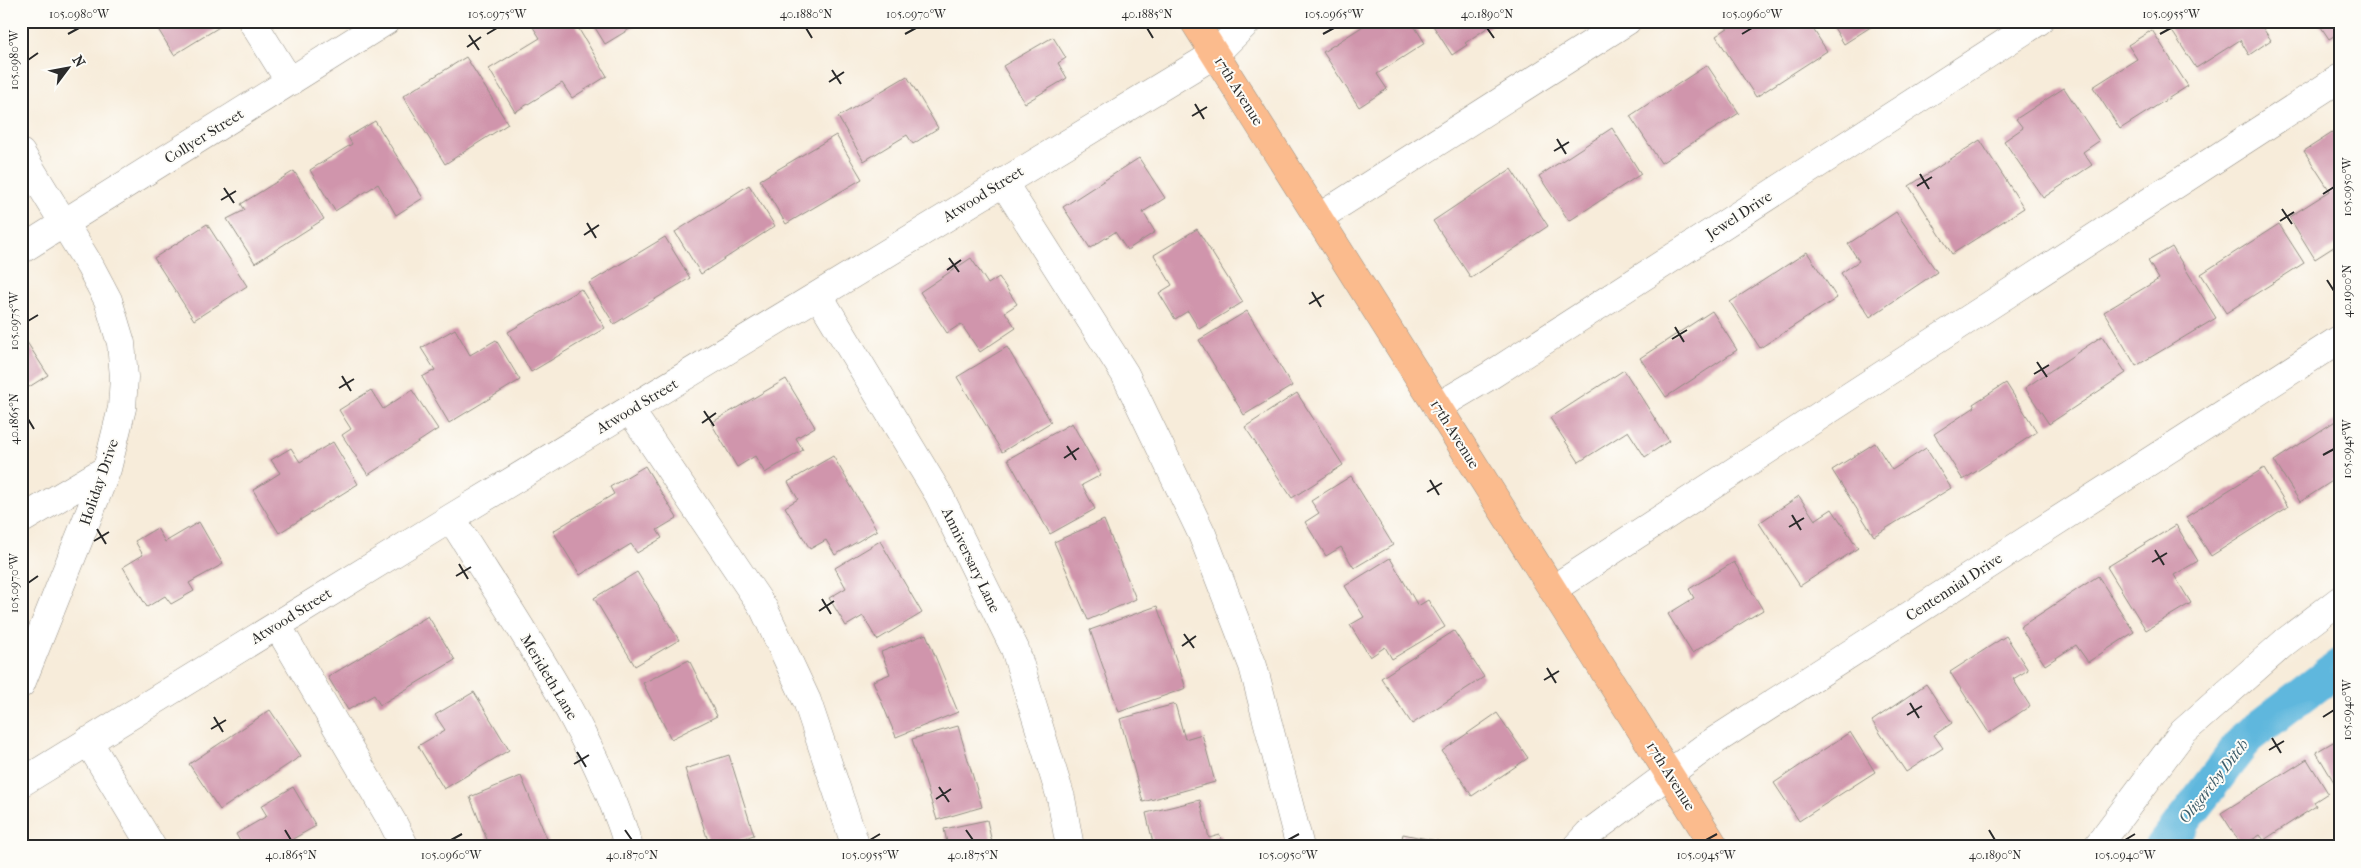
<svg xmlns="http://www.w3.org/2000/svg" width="2361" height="868" font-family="'IM FELL French Canon',serif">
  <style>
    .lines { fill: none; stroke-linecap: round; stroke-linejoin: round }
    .canal { stroke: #5fb7dd; stroke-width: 36 }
    .building { fill: #d095ac }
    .minor-casing { stroke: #918c82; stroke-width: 29 }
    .major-casing { stroke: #918c82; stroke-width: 29 }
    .minor { stroke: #fff; stroke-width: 28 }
    .major { stroke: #fbbb8d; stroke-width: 28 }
    .ticks { fill: none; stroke: #2b2b2b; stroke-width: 2 }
    .labels { text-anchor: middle; stroke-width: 4; stroke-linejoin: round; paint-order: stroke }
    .street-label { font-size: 15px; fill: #2b2b2b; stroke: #fdfcf7 }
    .water-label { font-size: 16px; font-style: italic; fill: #3d5c69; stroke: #fdfcf7 }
    .neatline { fill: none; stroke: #2b2b2b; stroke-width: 2 }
    .ticks-label { font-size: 12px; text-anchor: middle; fill: #2b2b2b }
  </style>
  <rect width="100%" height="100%" fill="#fdfcf7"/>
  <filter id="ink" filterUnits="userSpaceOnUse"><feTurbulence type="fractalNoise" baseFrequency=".02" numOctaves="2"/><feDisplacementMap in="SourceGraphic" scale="10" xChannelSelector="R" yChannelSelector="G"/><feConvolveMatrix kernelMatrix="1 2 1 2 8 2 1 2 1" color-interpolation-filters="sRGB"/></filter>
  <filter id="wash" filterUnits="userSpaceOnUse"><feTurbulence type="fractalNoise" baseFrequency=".0096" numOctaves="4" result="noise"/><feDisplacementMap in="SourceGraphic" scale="20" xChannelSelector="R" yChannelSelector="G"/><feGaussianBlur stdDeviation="1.12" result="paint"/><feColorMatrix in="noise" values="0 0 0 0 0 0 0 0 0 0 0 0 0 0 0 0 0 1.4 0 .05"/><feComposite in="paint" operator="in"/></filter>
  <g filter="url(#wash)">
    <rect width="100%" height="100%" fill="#f7ecda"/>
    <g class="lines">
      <!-- canal -->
      <path class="canal" d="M2163 847 2247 737 2340 666"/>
    </g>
    <g id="blocks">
      <!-- building -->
      <path class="building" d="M153 21H229L174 55Z
        M535 21H574L607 76 572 98 562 83 515 112 489 69 540 38 531 24Z
        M591 21H643L605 44Z
        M1371 21H1411L1425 43 1377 74 1387 89 1359 107 1323 52Z
        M1430 21H1497L1465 43 1467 45 1452 55Z
        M1738 21H1808L1827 51 1756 97 1716 36Z
        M1830 21H1880L1844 44Z
        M2175 21H2271L2262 27 2271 40 2249 55 2240 40 2196 68 2168 25Z
        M2317 21H2340V32L2329 39Z
        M2152 30 2188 86 2120 129 2093 87 2137 59 2128 45Z
        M1053 37 1066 58 1058 63 1067 78 1025 103 1003 66Z
        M466 57 508 124 445 164 403 96Z
        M1707 65 1739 113 1661 163 1630 116Z
        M907 76 938 128 913 144 907 135 864 161 838 117Z
        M2064 88 2099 141 2083 152 2092 165 2043 198 2004 141 2023 128 2016 119Z
        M375 121 423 198 396 215 378 184 335 211 310 170 352 144 348 137Z
        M1612 128 1641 174 1569 221 1539 176Z
        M2340 128V243L2315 259 2289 217 2330 191 2304 151Z
        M836 135 862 179 786 224 760 180Z
        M1980 140 2024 208 1952 254 1909 186Z
        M1139 158 1165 198 1143 212 1155 232 1127 250 1115 232 1090 248 1063 207Z
        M1511 169 1548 226 1471 278 1433 221Z
        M294 171 324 219 255 263 227 219 245 210 241 204Z
        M749 185 775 226 701 274 675 232Z
        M1896 212 1937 272 1870 317 1841 273 1859 261 1848 244Z
        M207 224 247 286 194 320 154 258Z
        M2279 224 2304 263 2226 313 2201 274Z
        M1197 229 1243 302 1199 329 1188 311 1175 319 1159 293 1172 285 1154 255Z
        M665 237 690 278 614 324 589 283Z
        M2172 247 2216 318 2136 366 2104 312 2159 279 2148 261Z
        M1807 252 1837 298 1760 348 1730 302Z
        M971 258 988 284 999 277 1017 304 1005 312 1016 328 980 352 961 324 947 333 920 292Z
        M581 289 605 328 531 372 508 332Z
        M1247 311 1292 386 1244 415 1199 340Z
        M1712 311 1737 350 1666 397 1640 358Z
        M455 329 470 355 496 340 520 380 449 423 422 377 435 370 421 348Z
        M23 336 48 375 21 392V337Z
        M2102 336 2126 373 2049 424 2025 388Z
        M1007 347 1051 422 1002 452 957 377Z
        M1624 370 1669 441 1645 457 1628 431 1579 462 1550 418Z
        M786 379 815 427 796 438 803 450 765 473 755 456 737 467 711 423Z
        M2006 383 2037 432 1963 480 1934 434 1975 407 1973 404Z
        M371 390 383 409 412 390 438 429 368 475 342 435 351 429 339 410Z
        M1297 393 1343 465 1292 498 1245 427Z
        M2340 418V476L2300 502 2274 461Z
        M1072 423 1101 475 1082 485 1095 509 1050 534 1008 459Z
        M333 442 358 484 279 533 253 490 280 473 271 460 291 448 300 462Z
        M1875 443 1892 470 1926 448 1951 488 1874 536 1832 470Z
        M833 456 877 530 835 555 826 540 810 549 785 507 798 499 788 482Z
        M645 466 677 518 657 530 662 538 637 553 631 544 580 575 553 531 614 494 610 487Z
        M2264 468 2288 507 2211 556 2186 517Z
        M1351 476 1393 545 1354 568 1341 547 1326 556 1305 522 1319 513 1311 501Z
        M1799 496 1815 520 1832 509 1858 548 1800 586 1759 523Z
        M1104 520 1136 599 1088 620 1054 542Z
        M199 522 223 564 189 583 194 591 171 604 165 596 147 607 123 567 143 555 135 541 157 528 165 542Z
        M2176 525 2198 561 2174 575 2191 603 2146 630 2107 567Z
        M880 541 922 613 877 640 863 616 846 626 829 598 846 588 835 568Z
        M1390 558 1418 606 1428 600 1445 627 1392 659 1385 647 1370 657 1350 625 1364 617 1345 586Z
        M1734 562 1763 610 1692 653 1668 614 1694 598 1689 589Z
        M637 572 679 640 635 666 594 598Z
        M2098 576 2134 632 2088 662 2076 645 2045 665 2020 627Z
        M1157 606 1186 688 1119 712 1090 630Z
        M428 616 455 660 380 705 374 695 348 710 328 677Z
        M1454 631 1484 677 1412 724 1381 678Z
        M926 634 958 712 896 737 873 681 890 674 881 652Z
        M2006 636 2028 670 2013 679 2030 706 1989 733 1950 672Z
        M689 660 717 716 671 739 643 683Z
        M1926 684 1952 723 1934 735 1943 748 1906 772 1872 721Z
        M474 692 509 750 444 789 418 746 445 730 435 715Z
        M1175 704 1185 739 1202 734 1215 782 1143 802 1120 719Z
        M270 710 301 756 220 810 189 764Z
        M1497 713 1528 758 1472 796 1442 751Z
        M958 726 982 807 937 820 912 739Z
        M1850 732 1875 772 1799 821 1774 783Z
        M2340 738V792L2316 752Z
        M729 755 754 835 717 847H710L685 769Z
        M2307 759 2328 793 2314 802 2316 806 2264 840 2260 835 2242 846 2221 813Z
        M521 776 550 846 490 847 470 797Z
        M293 787 316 826 291 840 295 847H243L236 834 267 816 261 806Z
        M1200 800 1209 838 1220 835 1223 847H1154L1146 813Z
        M987 820 993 847H948L944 829Z
        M1403 834 1461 846V847H1400Z"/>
    </g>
  </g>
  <g filter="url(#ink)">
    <use href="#blocks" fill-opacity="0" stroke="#918c82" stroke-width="1"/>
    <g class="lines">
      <defs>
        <path id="minor" d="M252 21 290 82
          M21 153 90 266 108 300 121 343 124 377 122 408 107 469 21 684
          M1003 182 1125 374 1202 534 1253 666 1300 847
          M1318 218 1627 21
          M21 250 386 21
          M819 296 939 495 1015 649 1061 798 1070 847
          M1437 407 1491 375 2039 21
          M630 410 764 609 807 701 856 847
          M451 518C517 624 591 726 629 847
          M21 520 107 469
          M1553 589 2340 78
          M277 625 393 823 405 847
          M88 741 152 847
          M21 783 451 518 1215 54 1248 21
          M1576 847 1588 834 1705 747 2340 339
          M2097 847 2183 732 2285 642 2340 600"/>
        <path id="major" d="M1194 21 1715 847"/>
      </defs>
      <!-- minor casing -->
      <use href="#minor" class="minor-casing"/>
      <!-- major casing -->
      <use href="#major" class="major-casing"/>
      <!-- minor -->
      <use href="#minor" class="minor"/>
      <!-- major -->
      <use href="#major" class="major"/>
    </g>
  </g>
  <!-- ticks -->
  <path class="ticks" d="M806 28 812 38M1147 28 1153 38M1487 28 1494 38M68 34 79 28M487 34 497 28M905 34 916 28M1323 34 1334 28M1742 34 1752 28M2160 34 2171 28M469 35 479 50M467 47 481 37M28 60 38 53M832 70 841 84M829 82 844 72M1195 104 1204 119M1192 116 1207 107M1557 139 1566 154M1554 151 1569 142M1920 174 1929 189M1917 186 1932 177M224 188 234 203M2323 194 2334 187M221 200 236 191M2282 209 2292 224M2280 221 2294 212M587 223 596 238M584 235 599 225M949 258 959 272M947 270 961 260M2327 280 2334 291M1312 292 1321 307M1309 304 1324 295M28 321 38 315M1675 327 1684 342M1672 339 1687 330M2037 362 2047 377M2034 374 2049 365M342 376 351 391M339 388 354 379M704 411 714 426M28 419 34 429M702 423 716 413M1067 446 1076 460M2323 455 2334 449M1064 458 1079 448M1430 480 1439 495M1427 492 1442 483M1792 515 1801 530M1789 527 1804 518M97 529 106 544M94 541 109 532M2155 550 2164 565M2152 562 2167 553M459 564 468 579M456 576 471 567M28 583 38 576M822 599 831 614M819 611 834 601M1184 634 1194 648M1182 646 1196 636M1547 668 1556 683M1544 680 1559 671M1910 703 1919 718M1907 715 1922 706M214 717 223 732M2323 717 2334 710M211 729 226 720M2272 738 2281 753M2269 750 2284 741M577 752 586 767M574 764 589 755M939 787 949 802M936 799 951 789M285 830 291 840M625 830 632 840M966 830 973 840M1989 830 1995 840M451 840 462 834M870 840 880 834M1288 840 1299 834M1706 840 1717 834M2125 840 2135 834"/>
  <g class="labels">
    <!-- street labels -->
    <g class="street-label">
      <text transform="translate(1239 91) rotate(58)" y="5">17th Avenue</text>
      <text transform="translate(204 136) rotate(-32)" y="5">Collyer Street</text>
      <text transform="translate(983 194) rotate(-32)" y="5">Atwood Street</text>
      <text transform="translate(1739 215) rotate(-33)" y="5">Jewel Drive</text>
      <text transform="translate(637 406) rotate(-31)" y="5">Atwood Street</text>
      <text transform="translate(1455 434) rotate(58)" y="5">17th Avenue</text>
      <text transform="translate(99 482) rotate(-71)" y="5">Holiday Drive</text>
      <text transform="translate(971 560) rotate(64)" y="5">Anniversary Lane</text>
      <text transform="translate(1954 587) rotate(-33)" y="5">Centennial Drive</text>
      <text transform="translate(291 616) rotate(-32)" y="5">Atwood Street</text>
      <text transform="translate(549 677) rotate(59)" y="5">Merideth Lane</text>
      <text transform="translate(1671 776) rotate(58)" y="5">17th Avenue</text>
    </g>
    <!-- water labels -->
    <g class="water-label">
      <text transform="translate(2213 781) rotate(-52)" y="6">Oligarchy Ditch</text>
    </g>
  </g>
  <!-- margin -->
  <rect width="2361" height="868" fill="none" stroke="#fdfcf7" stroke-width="55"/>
  <!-- north arrow -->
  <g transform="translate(68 68) rotate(58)" stroke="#fdfcf7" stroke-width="4" paint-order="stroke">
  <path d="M0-4L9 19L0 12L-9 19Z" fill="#2b2b2b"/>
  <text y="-8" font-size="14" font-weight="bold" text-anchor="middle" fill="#2b2b2b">N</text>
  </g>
  <rect x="28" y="28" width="2306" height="812" class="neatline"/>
  <g class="ticks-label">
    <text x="79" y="18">105.0980°W</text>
    <text x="497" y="18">105.0975°W</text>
    <text x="806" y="18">40.1880°N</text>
    <text x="916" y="18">105.0970°W</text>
    <text x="1147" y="18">40.1885°N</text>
    <text x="1334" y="18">105.0965°W</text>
    <text x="1487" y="18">40.1890°N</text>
    <text x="1752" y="18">105.0960°W</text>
    <text x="2171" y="18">105.0955°W</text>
    <text transform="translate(14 60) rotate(-90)" y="4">105.0980°W</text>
    <text transform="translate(2347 187) rotate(-90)" y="4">105.0950°W</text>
    <text transform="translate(2347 291) rotate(-90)" y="4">40.1900°N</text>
    <text transform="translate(14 321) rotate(-90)" y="4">105.0975°W</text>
    <text transform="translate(14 419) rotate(-90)" y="4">40.1865°N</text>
    <text transform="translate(2347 449) rotate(-90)" y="4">105.0945°W</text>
    <text transform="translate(14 583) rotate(-90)" y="4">105.0970°W</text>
    <text transform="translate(2347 710) rotate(-90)" y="4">105.0940°W</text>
    <text x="291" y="859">40.1865°N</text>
    <text x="451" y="859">105.0960°W</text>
    <text x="632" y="859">40.1870°N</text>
    <text x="870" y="859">105.0955°W</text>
    <text x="973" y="859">40.1875°N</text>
    <text x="1288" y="859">105.0950°W</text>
    <text x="1706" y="859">105.0945°W</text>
    <text x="1995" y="859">40.1890°N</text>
    <text x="2125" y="859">105.0940°W</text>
  </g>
</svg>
